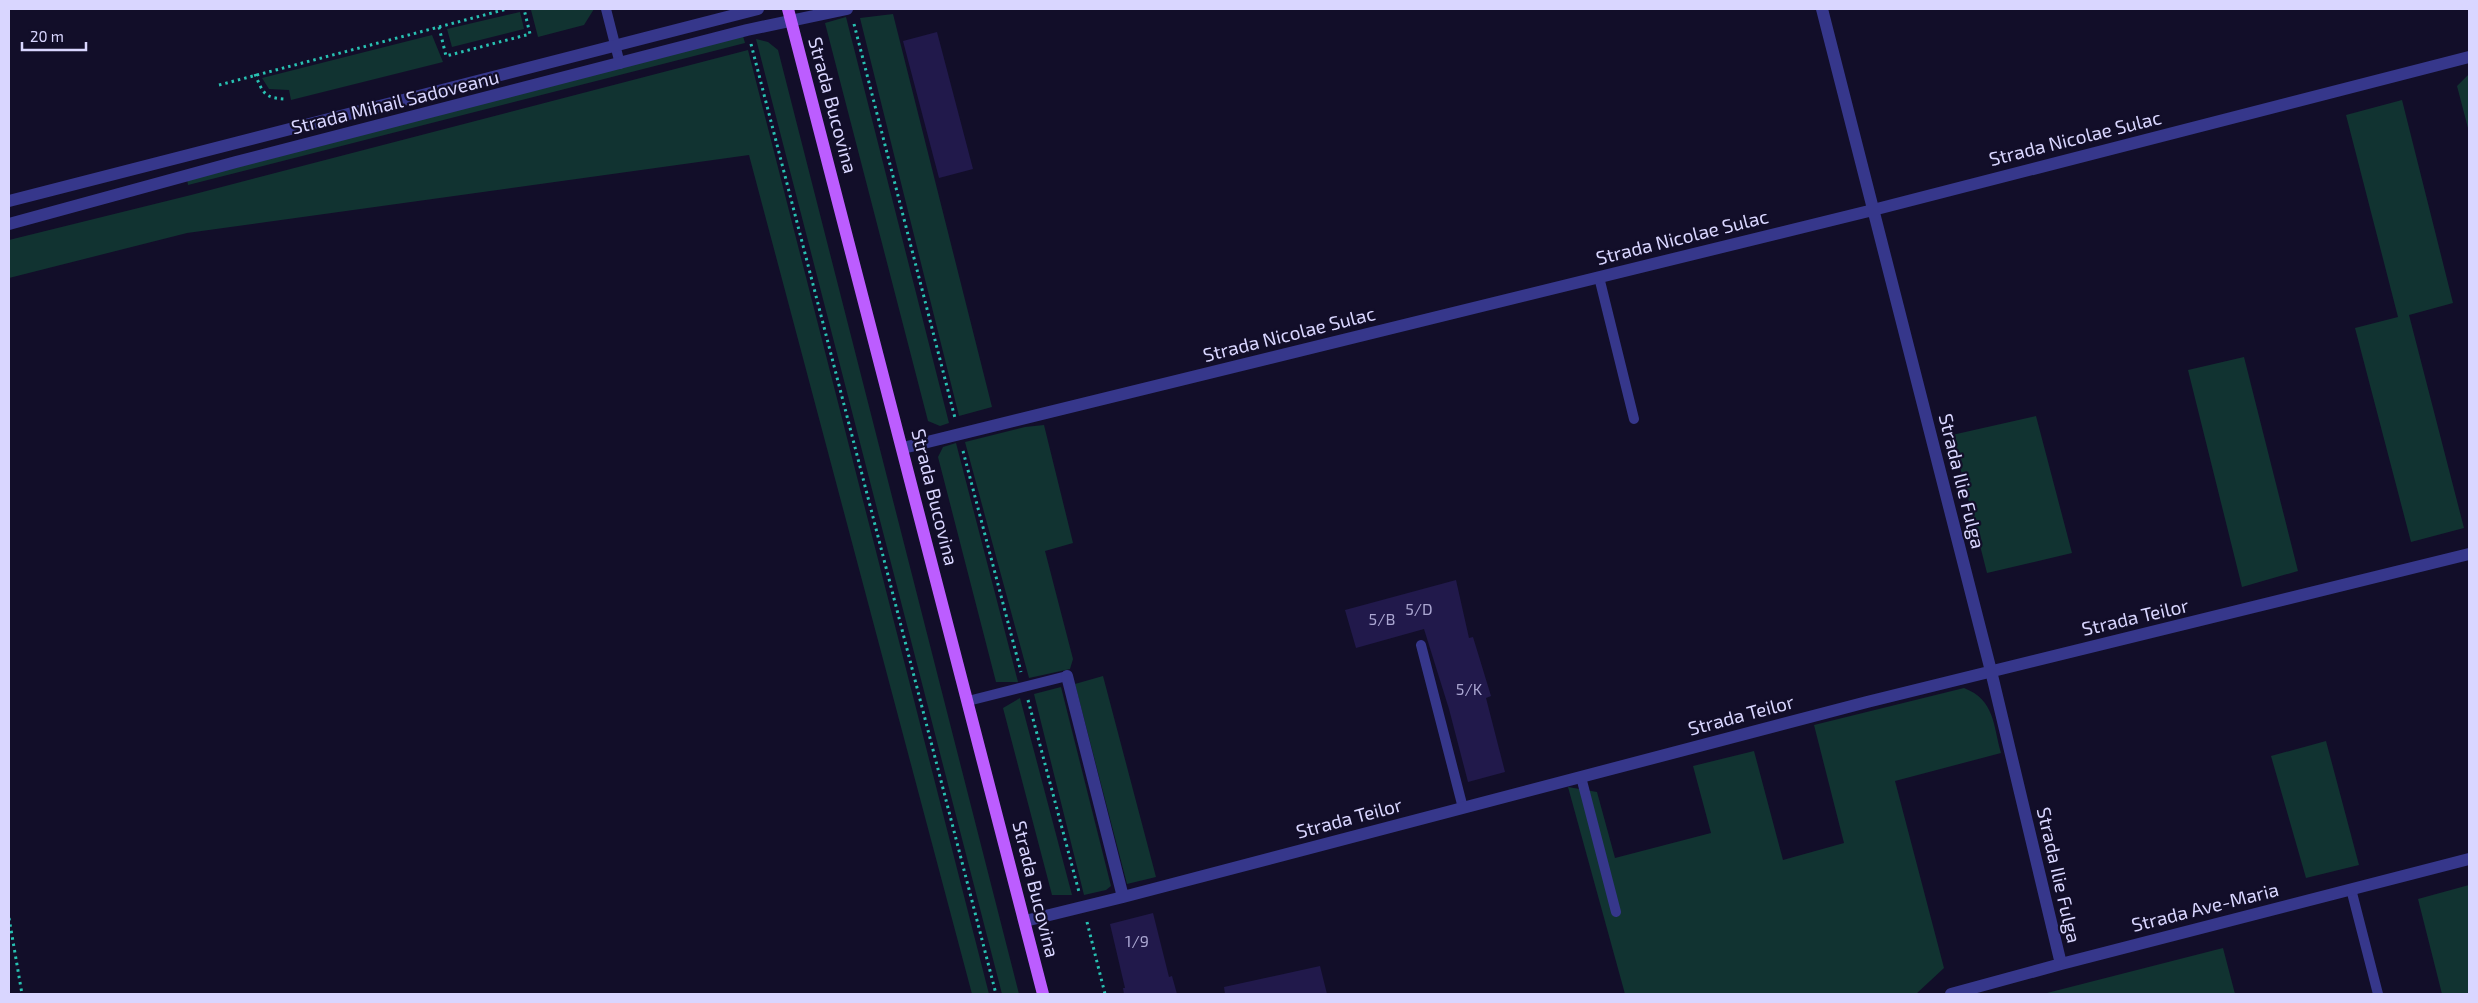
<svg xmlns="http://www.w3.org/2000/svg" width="2478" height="1003" font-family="'Exo 2',sans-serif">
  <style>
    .green { fill: #113331 }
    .building { fill: #21194b }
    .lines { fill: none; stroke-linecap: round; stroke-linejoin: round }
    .path { stroke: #28c1b2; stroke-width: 3; stroke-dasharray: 2.5 4; stroke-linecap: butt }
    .lane { stroke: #36378b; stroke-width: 10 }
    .street { stroke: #36378b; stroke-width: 12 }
    .primary { stroke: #bc5dff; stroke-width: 12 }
    .labels { text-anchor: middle; stroke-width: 4.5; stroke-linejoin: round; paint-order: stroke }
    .number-label { font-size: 16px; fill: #aba7d2 }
    .street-label { font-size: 19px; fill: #d9d6ff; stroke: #120e29 }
  </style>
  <rect width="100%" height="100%" fill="#120e29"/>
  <!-- green -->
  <path class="green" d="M537 9H594L584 25 538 37 531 10Z
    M520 12 524 29 452 47 447 29Z
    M893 14 992 407 959 416 860 18Z
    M846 17 949 423 940 426 928 421 825 23Z
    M432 35 443 62 291 100 289 90 269 89 262 78Z
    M743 36 745 43 188 185 187 178Z
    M756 39 768 42 778 50 1019 994H1002Z
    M748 50 989 994H972L749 155 187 233 9 278V240L191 195Z
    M2469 74V132L2457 86Z
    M2402 100 2453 303 2409 315 2464 528 2411 542 2355 328 2398 317 2346 115Z
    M2244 357 2298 571 2242 587 2188 370Z
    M2036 416 2072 553 1987 573 1952 435Z
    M1044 425 1073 543 1045 551 1073 659 1070 669 1029 678 965 442 1025 427Z
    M956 443 1018 682H996L938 457 943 447Z
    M1103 676 1156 877 1127 884 1075 684Z
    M1061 687 1111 886 1106 890 1084 895 1034 694Z
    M1964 688C1995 700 1993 725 2001 753L1895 781 1944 968 1916 994H1625L1568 787 1597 792 1615 858 1711 833 1693 766 1754 751 1783 860 1844 843 1814 725Z
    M1020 698 1072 895H1052L1003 708Z
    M2326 741 2359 865 2306 878 2271 756Z
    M2469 885V994H2442L2418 899Z
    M2223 948 2235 994H2043Z"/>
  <!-- building -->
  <path class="building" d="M937 32 973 169 939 178 903 41Z
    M1456 580 1469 638 1473 637 1491 696 1486 698 1505 772 1468 782 1449 709 1424 629 1356 648 1345 610Z
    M1153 913 1169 977 1172 976 1177 994H1124L1123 988H1125L1110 924Z
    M1320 966 1327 994H1225L1224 987Z"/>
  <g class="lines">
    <!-- path -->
    <path class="path" d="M854 24 955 418
      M439 27 446 56 530 34 524 9
      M751 44 996 994
      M255 74C263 93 264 98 285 99
      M219 85 507 9
      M963 451 1021 672
      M1028 700 1079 892
      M9 918 22 994
      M1087 922 1105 994"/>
    <!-- lane -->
    <path class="lane" d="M606 9 620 64
      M1599 277 1634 419
      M1421 645 1463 808
      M968 701 1067 676
      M1581 777 1616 912
      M2351 889 2378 994"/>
    <!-- street -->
    <path class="street" d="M1822 9 1991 671 2061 964
      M9 201 758 9
      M9 224 236 162 747 30 847 9
      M903 448 1873 210 2469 57
      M1067 676 1123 897
      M1025 921 1123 897 1867 702 2469 554
      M1951 994 2061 964 2469 859"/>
    <!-- primary -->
    <path class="primary" d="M788 9 1043 994"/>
  </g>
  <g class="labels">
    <!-- number labels -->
    <g class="number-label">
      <text x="1419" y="615">5/D</text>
      <text x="1382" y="625">5/B</text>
      <text x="1469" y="695">5/K</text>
      <text x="1137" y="947">1/9</text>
    </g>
    <!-- street labels -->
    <g class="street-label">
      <text transform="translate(395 102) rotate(-14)" y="7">Strada Mihail Sadoveanu</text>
      <text transform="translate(833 105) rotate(75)" y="7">Strada Bucovina</text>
      <text transform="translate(2075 138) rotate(-14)" y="7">Strada Nicolae Sulac</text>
      <text transform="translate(1682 237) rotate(-14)" y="7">Strada Nicolae Sulac</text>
      <text transform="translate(1289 334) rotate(-14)" y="7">Strada Nicolae Sulac</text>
      <text transform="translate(1962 481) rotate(76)" y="7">Strada Ilie Fulga</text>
      <text transform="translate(935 497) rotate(76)" y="7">Strada Bucovina</text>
      <text transform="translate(2135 617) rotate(-13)" y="7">Strada Teilor</text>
      <text transform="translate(1741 715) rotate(-15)" y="7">Strada Teilor</text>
      <text transform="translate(1349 818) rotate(-15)" y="7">Strada Teilor</text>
      <text transform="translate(2059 875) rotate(77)" y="7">Strada Ilie Fulga</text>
      <text transform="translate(1036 889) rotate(76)" y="7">Strada Bucovina</text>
      <text transform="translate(2205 907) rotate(-14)" y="7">Strada Ave-Maria</text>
    </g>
  </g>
  <!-- border -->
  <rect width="2478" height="1003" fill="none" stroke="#d9d6ff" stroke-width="20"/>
  <!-- scale -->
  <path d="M22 42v8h64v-8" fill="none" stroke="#d9d6ff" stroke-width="2.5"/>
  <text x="30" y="42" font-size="15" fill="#d9d6ff" stroke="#120e29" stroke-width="4" paint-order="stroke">20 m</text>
</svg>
